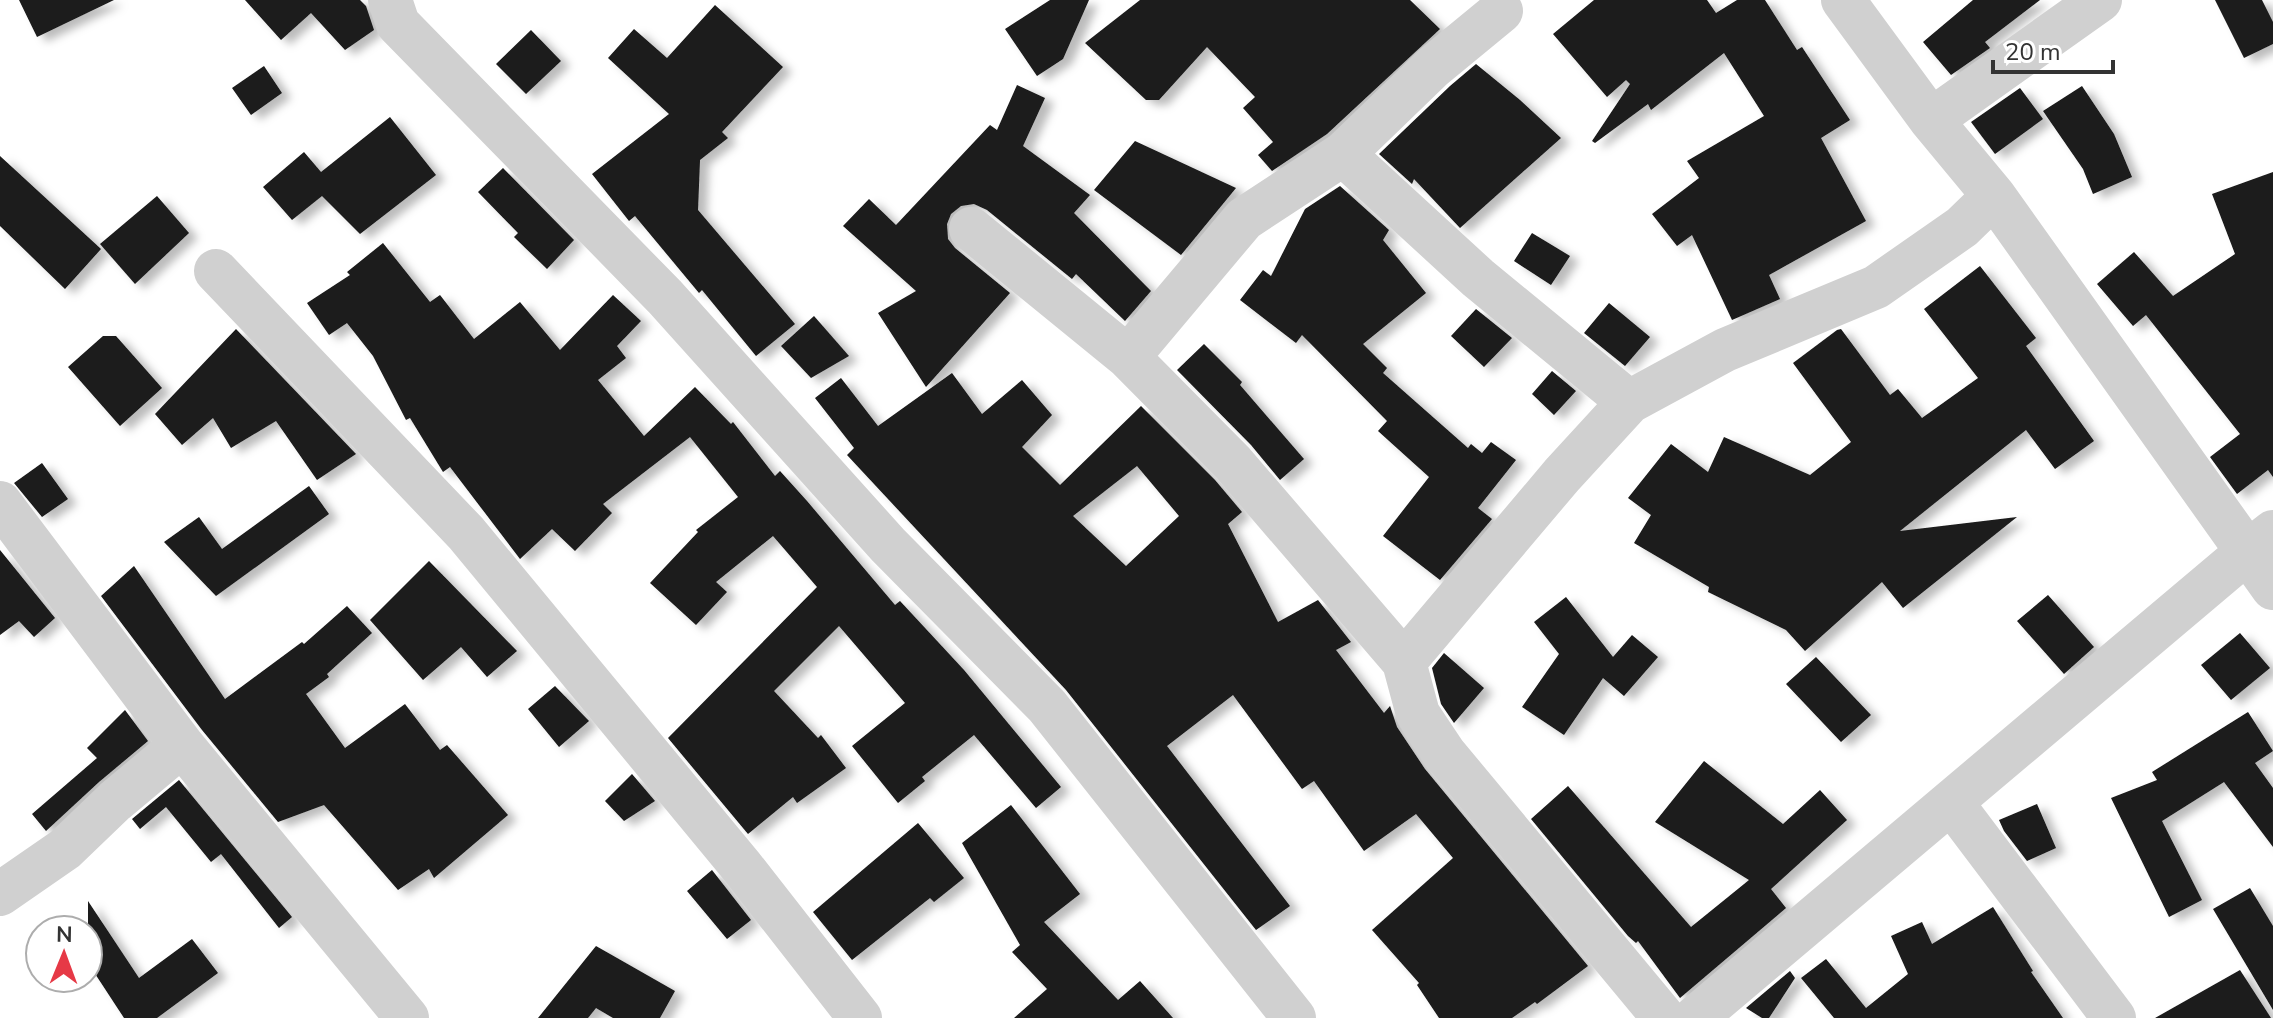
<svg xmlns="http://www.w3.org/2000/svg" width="2273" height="1018" font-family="'Nunito Sans',sans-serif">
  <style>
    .building { fill: #1a1a1a; fill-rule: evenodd; filter: url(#shadow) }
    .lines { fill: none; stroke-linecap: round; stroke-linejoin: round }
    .minor { stroke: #d0d0d0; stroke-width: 44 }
  </style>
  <defs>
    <filter id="shadow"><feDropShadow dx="9" dy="5" stdDeviation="4" flood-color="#0004"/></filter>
  </defs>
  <rect width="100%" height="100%" fill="#fff"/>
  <!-- building -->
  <path class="building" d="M19 0H114L37 37Z
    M245 0H360L366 6 374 30 345 50 311 13 281 40Z
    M1050 0H1089L1063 59 1037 76 1005 29Z
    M1140 0H1410L1440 29 1327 134 1272 171 1258 155 1273 142 1243 108 1255 97 1207 47 1159 100H1146L1085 43Z
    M1594 0H1707L1716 13 1737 0H1765L1797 50 1802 47 1850 120 1821 138 1866 221 1769 275 1780 299 1732 320 1692 235 1677 246 1652 214 1699 178 1687 161 1764 116 1724 53 1651 110 1648 104 1595 143 1592 141 1630 84 1626 80 1607 97 1553 34Z
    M1973 0H2040L1985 42 1990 48 1951 75 1923 42Z
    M2215 0H2262L2273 22V44L2244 58Z
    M715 5 783 67 722 132 728 138 700 160 698 210 795 324 756 356 702 290 699 293 635 216 629 221 592 174 669 114 608 58 634 29 667 58Z
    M531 30 561 61 526 94 496 64Z
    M1476 64 1520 100 1561 138 1460 228 1414 179 1412 184 1379 154 1450 86Z
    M264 66 282 93 251 115 232 88Z
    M1017 85 1045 98 1023 146 1090 195 1074 213 1151 291 1125 321 1076 274 1072 279 987 210 974 204 961 206 951 214 947 224 948 239 955 248 1010 293 926 387 878 313 916 291 843 226 869 199 896 225 990 125 997 130Z
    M2082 86 2114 134 2132 177 2093 194 2083 169 2043 111Z
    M2020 88 2043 119 1995 154 1971 122Z
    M390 117 436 175 360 234 322 196 292 220 263 187 304 152 321 172Z
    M1135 141 1236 188 1181 255 1094 190Z
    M0 156 101 249 65 289 0 226Z
    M503 168 574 240 547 269 514 237 518 233 478 192Z
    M2273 172V477L2268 470 2237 494 2210 457 2240 434 2146 315 2133 326 2097 284 2134 252 2173 296 2235 254 2212 194Z
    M1340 186 1389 230 1383 240 1426 293 1363 344 1387 368 1383 373 1468 448 1471 444 1482 453 1491 442 1516 460 1478 508 1492 519 1440 580 1383 536 1429 477 1378 431 1387 421 1302 335 1296 343 1240 300 1263 270 1271 276 1305 209Z
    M157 196 189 233 135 284 100 244Z
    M1532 233 1570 256 1551 285 1514 261Z
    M383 243 430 302 440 295 474 339 520 302 560 350 613 295 641 321 617 346 626 358 598 380 644 436 695 387 731 424 733 422 775 476 780 471 807 501 895 605 900 601 964 670 1061 787 1036 808 974 735 922 777 925 781 898 803 852 746 905 703 839 626 774 691 818 738 821 735 846 768 797 803 793 797 748 834 668 738 817 587 773 536 716 582 727 592 696 625 650 583 698 532 696 530 738 497 690 437 603 504 612 513 575 551 552 529 520 559 450 467 443 472 410 418 406 420 373 356 347 323 329 335 307 303 350 275 347 272Z
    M1980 266 2036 338 2026 346 2094 441 2055 469 2026 430 1900 531 2017 517 1903 608 1882 582 1805 651 1786 630 1708 592 1709 587 1634 543 1651 515 1628 498 1671 444 1708 472 1724 437 1810 475 1851 442 1793 363 1837 330 1841 329 1890 395 1898 389 1922 418 1978 378 1924 309Z
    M1609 303 1650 337 1625 366 1584 333Z
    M1476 309 1512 338 1484 367 1451 336Z
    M814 316 849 356 811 378 781 346Z
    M236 329 356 454 317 480 276 421 231 448 213 418 182 445 155 414Z
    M103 336H116L162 388 120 426 68 367Z
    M1204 344 1242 382 1240 385 1304 459 1280 480 1251 445 1177 370Z
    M1552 371 1576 391 1554 415 1532 394Z
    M952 373 982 414 1022 380 1052 415 1022 447 1060 485 1141 406 1215 480 1242 512 1228 524 1278 622 1318 600 1351 642 1336 650 1384 713 1390 706 1397 727 1425 769 1588 966 1537 1004 1535 1002 1512 1018H1439L1417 985 1419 983 1372 930 1453 858 1416 814 1364 851 1314 781 1302 789 1233 695 1167 746 1290 906 1256 930 1066 690 847 455 854 448 815 398 841 378 878 426ZM1137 466 1179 516 1126 566 1073 516Z
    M42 463 68 499 42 517 14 483Z
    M309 486 329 514 216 596 164 542 199 517 222 549Z
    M0 550 55 618 34 637 19 621 0 635Z
    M429 561 517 651 487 677 461 647 423 680 370 620Z
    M134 566 225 699 302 642 304 644 347 606 372 633 327 674 329 677 306 694 345 748 405 704 440 750 447 745 508 815 434 878 429 869 398 890 324 805 278 822 202 730 101 596Z
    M2048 595 2094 647 2064 674 2017 621Z
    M1566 597 1613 657 1632 635 1658 657 1624 696 1603 678 1564 735 1522 707 1559 654 1534 622Z
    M2240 633 2270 668 2231 700 2201 665Z
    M1444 653 1484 688 1454 723 1441 704 1432 668Z
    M1816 657 1871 715 1841 742 1786 684Z
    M555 686 589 721 559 747 528 709Z
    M125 710 148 741 99 782 46 831 32 814 97 758 87 748Z
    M2248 712 2273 751 2255 763 2273 788V847L2224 782 2162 821 2202 900 2169 917 2111 798 2157 780 2152 772Z
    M1704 761 1783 824 1820 790 1847 820 1771 889 1786 908 1680 998 1638 941 1636 943 1628 936 1531 819 1568 786 1691 927 1749 880 1655 822Z
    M632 774 655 801 624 821 605 801Z
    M179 780 292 917 279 928 221 854 211 862 166 807 140 829 132 819Z
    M2037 804 2056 848 2027 861 2004 831 1999 820Z
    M1011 805 1080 894 1044 922 1118 1000 1140 981 1173 1018H1014L1047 989 1012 952 1020 945 962 843Z
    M918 823 964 878 934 902 930 898 852 960 813 912Z
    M712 870 751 920 727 939 687 891Z
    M2250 888 2273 926V1010L2213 909Z
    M88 901 139 978 192 939 218 973 157 1018H124L88 963Z
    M1993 907 2033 971 2031 972 2063 1018H1834L1801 978 1826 959 1866 1008 1908 974 1891 936 1922 922 1932 944Z
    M596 946 675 991 660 1018H613L596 1008 588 1018H538Z
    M2240 970 2271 1018H2155Z
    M1790 971 1795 978 1769 1018H1762L1746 1008Z"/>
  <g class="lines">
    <!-- minor -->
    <path class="minor" d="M390 0 398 24 665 297 888 545 1047 706 1294 1018
      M1843 0 1931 120 1994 196 2273 588
      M1931 120 2100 0
      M1343 154 1478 278 1629 402
      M971 229 1128 357 1233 463 1404 662 1418 714 1444 753 1664 1018
      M216 271 466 533 742 867 860 1018
      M1128 357 1244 219 1343 154 1433 67 1501 11
      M0 503 182 745 407 1018
      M1404 662 1562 475 1629 402 1725 350 1876 287 1962 227 1994 196
      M1951 802 2114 1018
      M0 894 65 849 115 801 182 745
      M1695 1018 2246 553 2273 532"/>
  </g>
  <!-- north arrow -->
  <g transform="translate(64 954) rotate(1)"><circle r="38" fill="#ffffff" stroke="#adadad" stroke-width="2"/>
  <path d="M0-6L14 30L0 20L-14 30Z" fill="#e63946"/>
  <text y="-12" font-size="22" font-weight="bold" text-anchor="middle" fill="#333333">N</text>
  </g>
  <!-- scale -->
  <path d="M1993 60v12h120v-12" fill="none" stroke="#333333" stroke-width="4"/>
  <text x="2005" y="60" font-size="24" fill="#333333" stroke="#ffffff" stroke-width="6" paint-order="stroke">20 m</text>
</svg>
